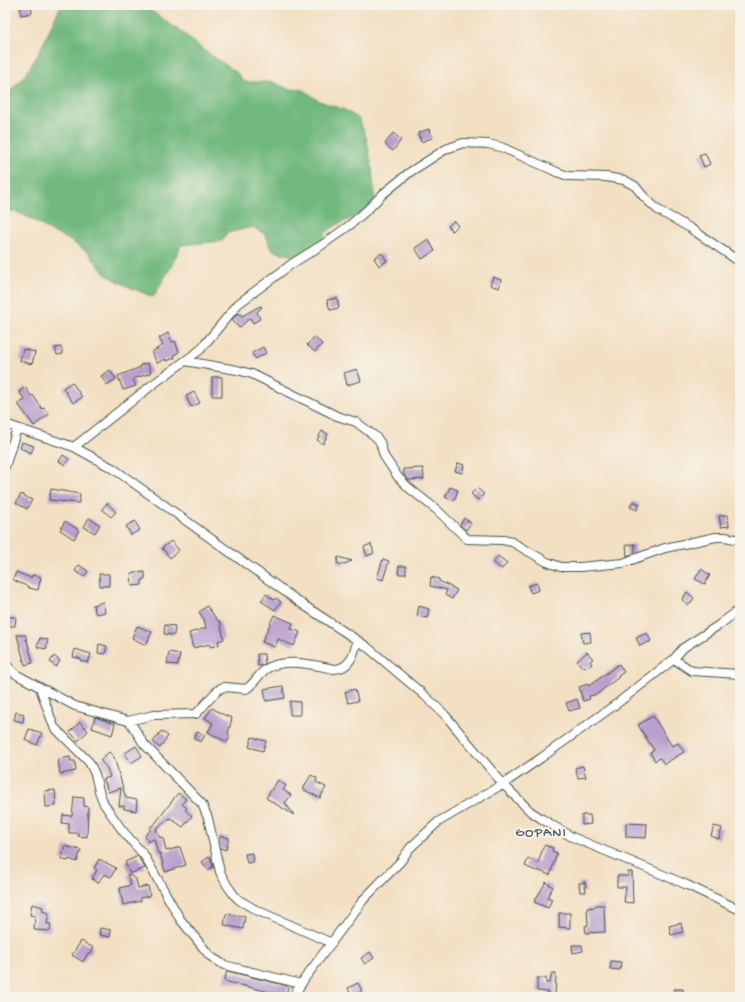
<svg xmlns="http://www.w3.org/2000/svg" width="745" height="1002" font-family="'Gochi Hand',sans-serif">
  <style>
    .forest { fill: #70b87e; stroke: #487a59 }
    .building { fill: #b99ece }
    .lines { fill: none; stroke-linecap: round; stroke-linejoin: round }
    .street-casing { stroke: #3f5549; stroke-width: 10 }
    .street { stroke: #fff; stroke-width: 8 }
    .labels { text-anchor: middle; stroke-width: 4; stroke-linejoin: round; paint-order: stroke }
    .quarter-label { font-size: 14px; letter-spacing: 1px; fill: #555f6a; stroke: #f7f3e8 }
  </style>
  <rect width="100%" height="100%" fill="#f7f3e8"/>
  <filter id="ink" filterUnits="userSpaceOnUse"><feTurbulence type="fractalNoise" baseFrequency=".025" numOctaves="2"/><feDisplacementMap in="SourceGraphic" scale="8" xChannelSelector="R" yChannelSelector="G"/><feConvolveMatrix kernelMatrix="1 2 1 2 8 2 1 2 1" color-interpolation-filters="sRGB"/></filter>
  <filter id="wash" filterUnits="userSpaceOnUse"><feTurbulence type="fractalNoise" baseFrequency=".012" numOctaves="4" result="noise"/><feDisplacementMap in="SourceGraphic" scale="16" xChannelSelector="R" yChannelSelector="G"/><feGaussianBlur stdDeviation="0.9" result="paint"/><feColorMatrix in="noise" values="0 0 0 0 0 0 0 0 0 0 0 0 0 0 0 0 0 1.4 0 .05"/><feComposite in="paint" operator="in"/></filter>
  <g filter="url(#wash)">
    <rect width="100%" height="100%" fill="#f3dfc2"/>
    <!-- forest -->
    <path class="forest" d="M61 5H143L183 33 202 49 236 72 244 82H273L288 89 304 90 319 101 345 110 359 119 366 137 372 168 375 199 366 211 350 219 338 224 326 232 320 244 309 252 294 256 277 252 271 249 266 235 253 227 227 233 222 241 181 245 171 267 153 297 125 285 105 274 88 252 66 238 52 232 34 220 17 212 5 210V97L25 75 39 53Z"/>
    <g id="blocks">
      <!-- building -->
      <path class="building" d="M20 5H31L32 13 21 15Z
        M429 129 432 138 421 142 418 133Z
        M393 133 401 140 393 151 385 144Z
        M705 153 710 164 704 167 699 155Z
        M454 221 458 226 452 231 448 226Z
        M428 239 435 251 422 259 415 248Z
        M382 253 387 261 379 266 374 258Z
        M493 277 501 280 499 288 490 285Z
        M337 298 339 308 330 310 327 300Z
        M260 306 262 307 257 312 260 319 253 323 250 318 239 328 232 320 238 313 242 316Z
        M168 333 172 342 175 341 179 352 174 355 175 358 166 361V359L157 363 152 352 163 345 159 338Z
        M314 337 322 344 315 352 307 345Z
        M61 347 63 354 57 355 55 348Z
        M263 347 266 353 256 359 252 353Z
        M23 349 35 352 32 364 20 361Z
        M148 363 151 373 133 379 136 386 123 390 118 376 141 367 140 365Z
        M357 369 361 381 347 385 344 373Z
        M110 370 116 379 107 385 101 376Z
        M212 377H222V396H212Z
        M72 382 82 397 73 403 63 388Z
        M25 387 31 396 33 395 42 409 44 408 49 414 34 426 18 404 25 400 19 392Z
        M194 392 200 403 191 407 186 396Z
        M322 431 328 434 323 444 317 440Z
        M22 442 34 446 31 453 20 448Z
        M63 455 69 459 65 465 59 461Z
        M458 463 464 465 462 473 455 471Z
        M423 468 424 479 409 480 404 475 403 469Z
        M450 487 458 490 454 501 445 497Z
        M477 488 484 494 478 500 471 494Z
        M51 489 80 494 79 503 49 500Z
        M21 494 32 500 27 509 16 503Z
        M633 501 640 504 637 510 630 507Z
        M107 503 116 512 111 517 102 509Z
        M728 515 729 526 721 527 719 516Z
        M89 518 100 525 95 533 84 527Z
        M464 518 471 523 466 530 460 525Z
        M65 521 79 530 74 539 60 530Z
        M135 521 140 530 131 535 126 526Z
        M171 541 179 550 170 558 162 548Z
        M371 544 374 553 367 556 364 547Z
        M635 544V553L627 556 626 545Z
        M498 556 507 563 502 569 493 563Z
        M338 557 352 561 341 565 337 563Z
        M383 559 389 561 383 580 377 578Z
        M79 565 88 571 84 577 75 571Z
        M399 566H406V574H398Z
        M701 569 710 575 705 584 695 579Z
        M16 572 31 578 32 575 41 577 38 590 29 588V587L13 580Z
        M145 572V579H142V585L132 586 131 573Z
        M99 574H109V586H100Z
        M431 577 439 579V581L457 590 452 599 445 595 447 590 430 586Z
        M537 583 539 590 531 593 528 586Z
        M687 592 694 598 689 605 682 600Z
        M266 594 274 600 276 598 281 602 275 610 261 601Z
        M103 602 105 612 96 614 93 605Z
        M207 606 218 621H220L224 639 218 641 219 645 210 647V644L193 648 189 633 206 628 204 619 199 612Z
        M419 606 429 609 427 618 417 616Z
        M274 615 293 623 291 629 300 632 294 646 278 639 275 647 262 642Z
        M8 617H16L15 626H8Z
        M165 625 175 626 174 635 164 634Z
        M137 626 152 632 146 645 132 638Z
        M590 632 591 642 583 643 581 633Z
        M647 633 651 641 640 646 636 638Z
        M17 635H26V640H27L33 663 25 665Z
        M40 638 48 640 46 649 37 647Z
        M99 644 107 646 105 654 98 653Z
        M75 649 91 654 88 663 81 661V659L73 657Z
        M169 652 180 654 178 665 167 664Z
        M587 652 593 659 590 661 592 664 587 668 585 666 583 668 577 661Z
        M257 654H264L265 664 262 665 258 666Z
        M54 656 60 661 56 667 50 662Z
        M619 664 624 672 618 676 619 677 597 694 589 696 590 699 583 701 579 687 588 684 589 686Z
        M283 686 285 698 266 701 264 689Z
        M355 689 358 701 348 703 345 692Z
        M577 699 580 708 569 711 566 703Z
        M290 701 300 702V715H290Z
        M212 708 224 715 232 718 228 734 230 736 227 742 208 732 213 723 205 718Z
        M16 712 24 714 23 722 14 720Z
        M653 716 672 746 678 743 684 752 664 764 660 758 655 761 650 753 654 750 638 725Z
        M95 717 115 724 112 735 92 728Z
        M80 722 88 731 78 741 70 732Z
        M29 729 42 733 37 745 25 740Z
        M161 731 168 736 160 748 153 742Z
        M197 732 205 735 201 742 194 739Z
        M252 737 266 741 263 751 249 747Z
        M136 746 142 756 131 763 125 753Z
        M109 752 114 757 126 798 137 800 136 811 124 809V806H119L121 788 108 792 104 779 110 777 107 768 100 760Z
        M70 757 71 761H75L76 771 60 774 58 759Z
        M583 766 586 777 578 778 575 768Z
        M311 775 317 778 316 782 326 787 320 798 303 789Z
        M278 780 286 786 283 790 291 795 285 803 294 815 266 798Z
        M55 790 56 806 46 807 45 791Z
        M178 793 186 799 182 804 187 808 185 810 192 816 183 827 170 818 156 829 160 838 163 837 166 851 180 847 186 865 165 872 160 853 158 854 154 839 148 842 145 835 149 832 151 828V826L154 825Z
        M74 797 84 798V806L88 807 87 837 78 836V833H69V824L62 823 63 815 72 816Z
        M582 815H590L591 824 582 825Z
        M626 823 647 824 646 838 626 837Z
        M714 826 722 828 719 839 711 836Z
        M220 836 229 838 226 850 220 848 219 841Z
        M544 845 553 848 552 851 557 853 550 875 537 870 536 871 525 866 528 859 538 863Z
        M65 846 81 850 77 862 69 859 68 861 61 859Z
        M252 853 253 862 247 863 245 854Z
        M138 856 145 868 130 874 125 862Z
        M210 856 213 867 208 870 202 862Z
        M99 859 116 868 111 877 104 874 98 883 92 879 97 870 94 868Z
        M628 872H632L633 903 624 902 626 887H617V876H628Z
        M127 874 136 879 138 888 148 886 150 896 140 898 141 901 123 905 120 888 131 885Z
        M546 882 553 887 547 897 552 899 548 908 534 902Z
        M585 882 586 892H580L579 883Z
        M32 904 43 907 42 911 49 913 47 924H51L50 931 34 930 35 916 30 915Z
        M596 905H604L605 932 586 933 585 926 588 925 587 908 596 907Z
        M559 913H570V928L559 927Z
        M226 914 245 916 243 929 224 925Z
        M681 923 683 932 671 935 669 926Z
        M100 928 111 930 110 937 99 935Z
        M81 941 94 948 90 954 88 953 83 962 72 955Z
        M572 945H582L583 951 573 953Z
        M370 952 374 958 365 964 361 958Z
        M611 961 621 962 620 970 610 969Z
        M227 971 288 986 286 996 224 981Z
        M552 973H556L555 997H547L548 992 537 991V978H546V983H550Z
        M358 983 362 991 351 996 348 988Z
        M674 989H683V997H674Z"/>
    </g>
  </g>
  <g filter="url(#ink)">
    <use href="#blocks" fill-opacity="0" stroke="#3f5549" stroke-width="1"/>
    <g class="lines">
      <defs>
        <path id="street" d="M185 361 237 370 252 374 337 416 356 422 376 437 380 442 384 456 398 477 409 488 437 510 467 539 503 540 512 542 547 562 561 567H580L623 563 665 548 716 537H725L740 540
          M5 424 74 447 114 469 302 604 366 646 424 695 445 715 503 784 530 811 542 819 572 837 685 884 740 910
          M74 447 152 385 200 350 238 304 293 263 322 245 350 225 367 210 383 194 410 172 446 149 463 143 488 144 501 147 557 172 568 176 606 177 624 180 635 186 644 197 658 210 690 228 740 262
          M5 467 17 428
          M674 659 683 648 719 625 740 609
          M5 663 14 673 19 676 75 706 128 721 154 715 196 714 216 692 221 688 225 687 246 689C254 684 258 675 266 669 284 657 314 665 334 669 350 669 354 654 357 641
          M40 688 54 727 89 762 95 774 99 791 104 804 122 830 144 855 180 919 210 956 224 965 301 984
          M130 722 144 744 202 804 208 818 220 872 227 885 234 895 239 900 256 910 332 943
          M293 997 305 978 364 899 401 861 410 848 438 822 503 784 541 758 619 702 674 659 692 671 740 674"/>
      </defs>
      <!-- street casing -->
      <use href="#street" class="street-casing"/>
      <!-- street -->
      <use href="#street" class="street"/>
    </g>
  </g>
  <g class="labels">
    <!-- quarter labels -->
    <g class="quarter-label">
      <text x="541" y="836">GOPANI</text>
    </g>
  </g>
  <!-- margin -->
  <rect width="745" height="1002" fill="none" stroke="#f7f3e8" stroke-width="20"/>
</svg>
